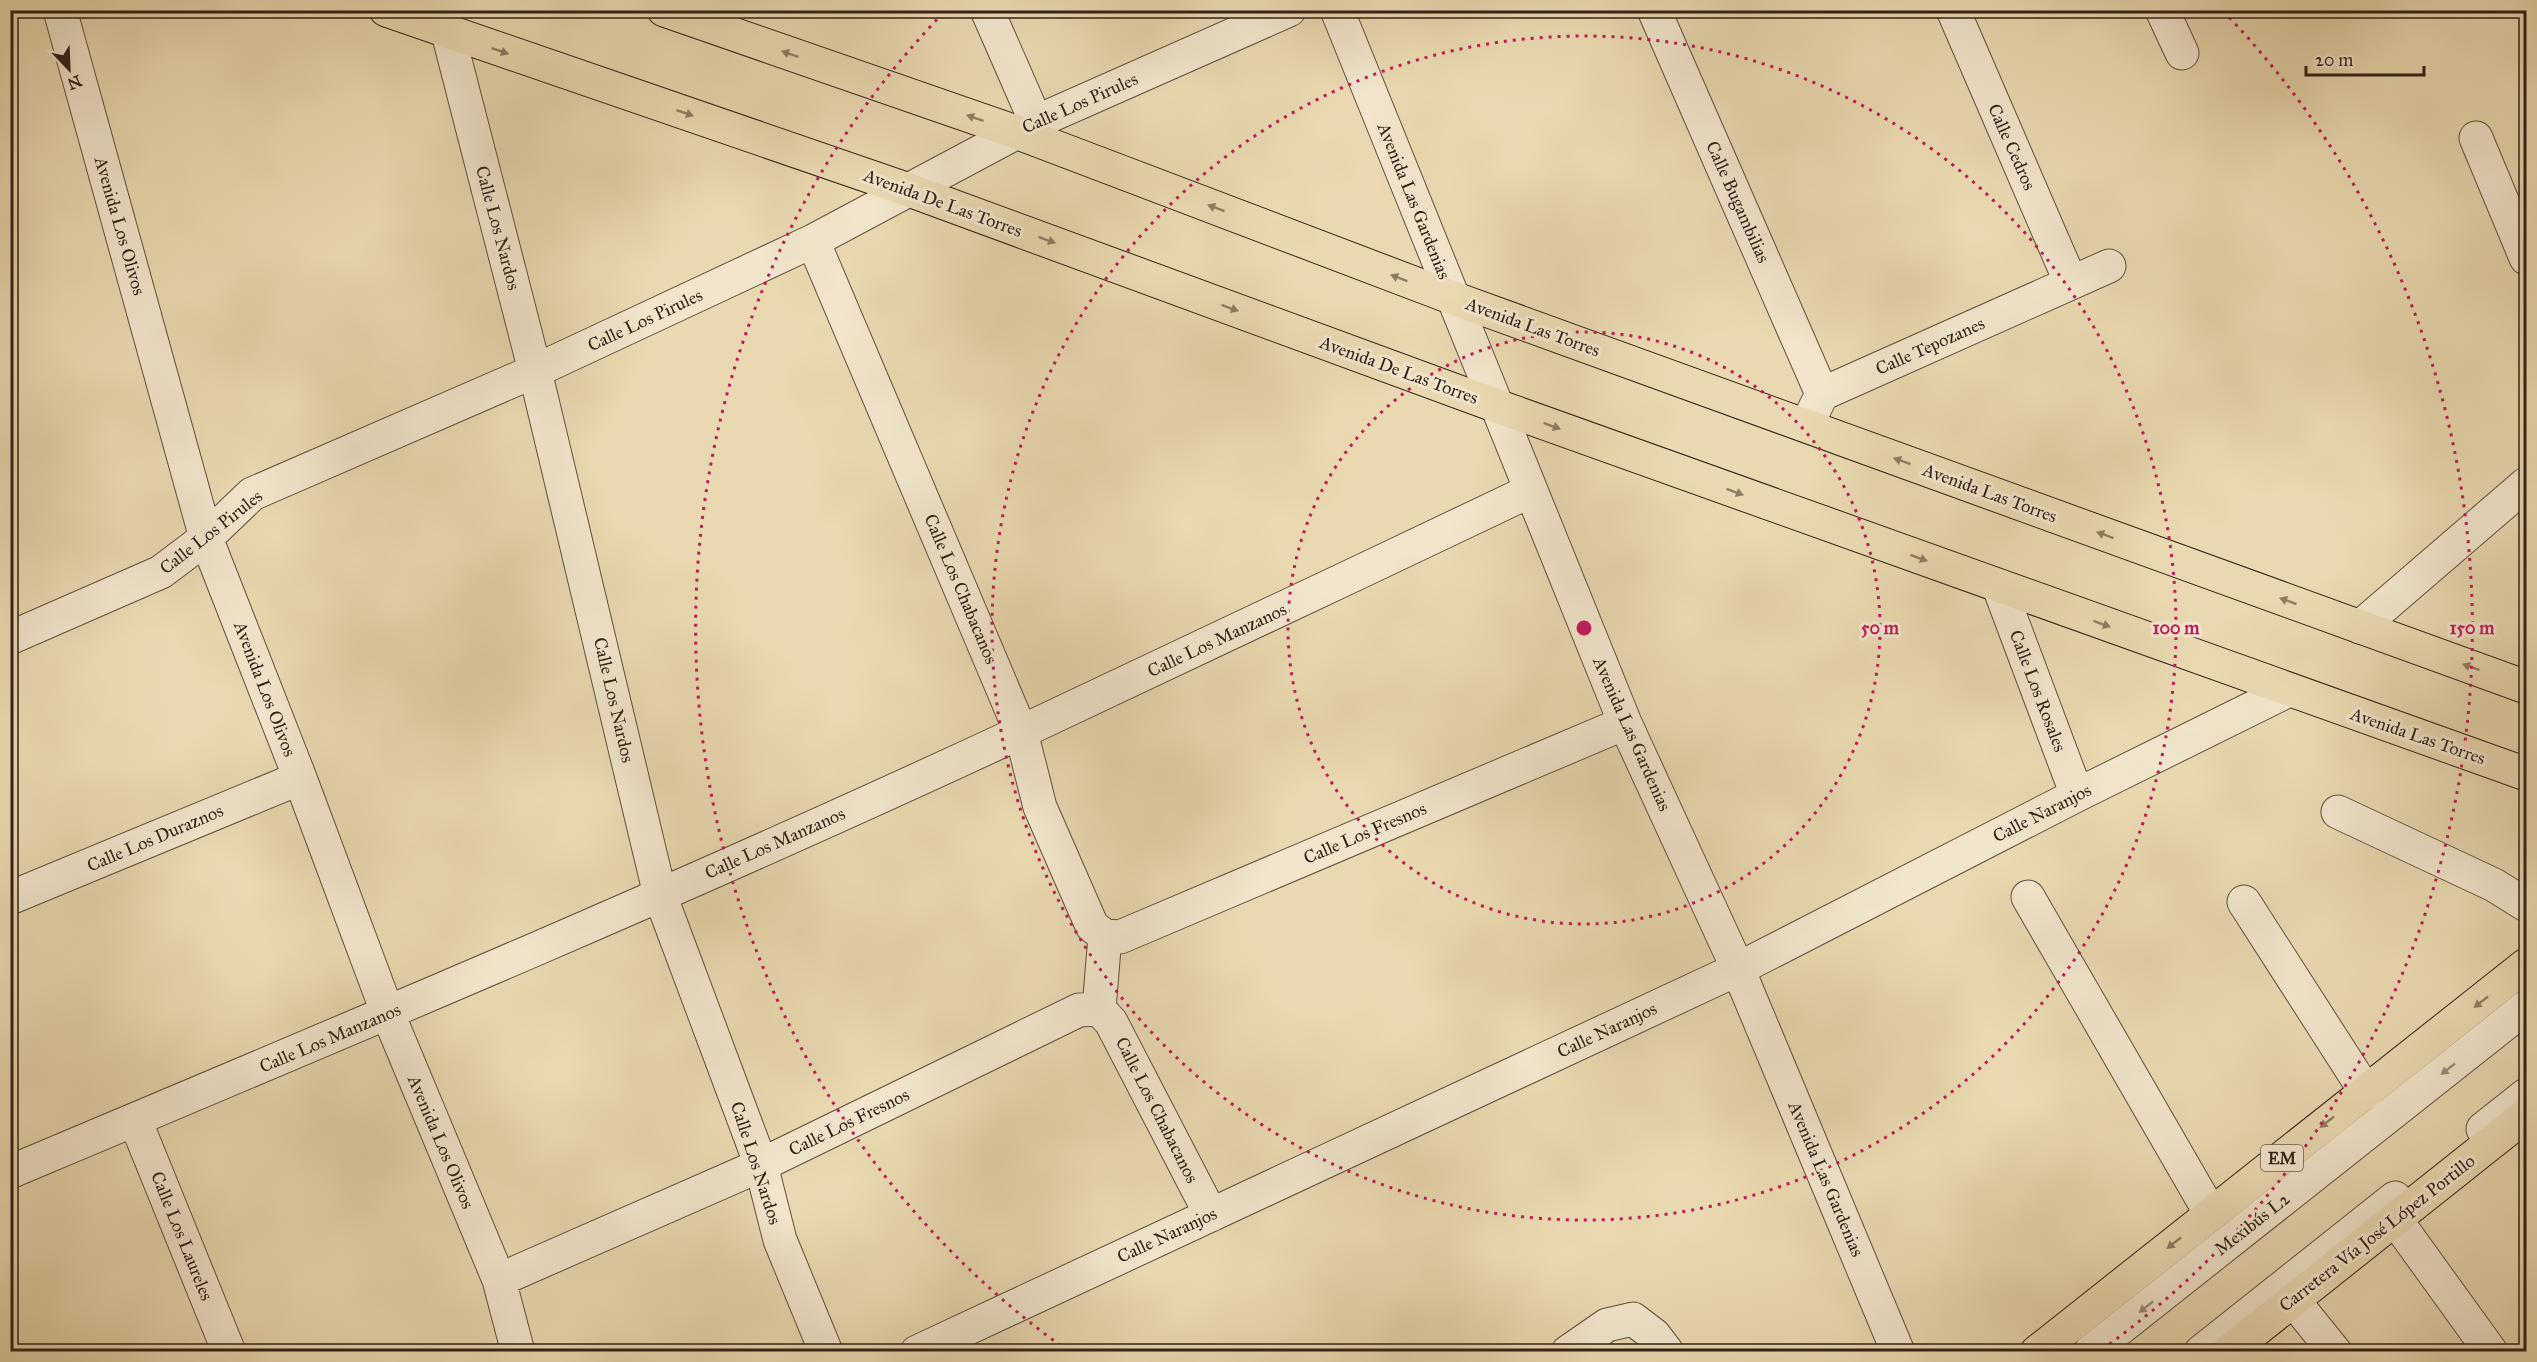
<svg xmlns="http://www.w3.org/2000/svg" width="2537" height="1362" font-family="'IM FELL Great Primer',serif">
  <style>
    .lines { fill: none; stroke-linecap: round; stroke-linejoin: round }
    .minor-casing { stroke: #5f4f3f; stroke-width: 35 }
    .major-casing { stroke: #312119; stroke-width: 35 }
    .minor { stroke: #f1e6cc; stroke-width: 33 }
    .major { stroke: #ead9b0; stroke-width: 33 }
    .oneway { fill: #8e7d64 }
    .oneway2 { fill: #9b8d7b }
    .ring { fill: none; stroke: #c2185b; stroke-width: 3; stroke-dasharray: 3 6 }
    .labels { text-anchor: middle; stroke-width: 6; stroke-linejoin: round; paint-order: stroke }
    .shield { fill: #f1e6cc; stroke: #6b5c4f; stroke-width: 1.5 }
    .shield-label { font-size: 16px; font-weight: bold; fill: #312119 }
    .street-label { font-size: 18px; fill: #312119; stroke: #f1e6cc }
    .centre { fill: #c2185b; stroke: #f1e6cc; stroke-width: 3 }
    .ring-label { font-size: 18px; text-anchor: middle; font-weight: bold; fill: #c2185b; stroke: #f1e6cc; stroke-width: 6; stroke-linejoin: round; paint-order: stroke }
  </style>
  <rect width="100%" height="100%" fill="#ead9b0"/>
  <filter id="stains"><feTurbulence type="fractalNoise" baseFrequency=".00333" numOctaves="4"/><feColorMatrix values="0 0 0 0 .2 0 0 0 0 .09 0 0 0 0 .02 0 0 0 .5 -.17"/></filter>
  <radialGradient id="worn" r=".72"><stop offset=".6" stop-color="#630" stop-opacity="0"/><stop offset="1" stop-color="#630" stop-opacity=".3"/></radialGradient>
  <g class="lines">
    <defs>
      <path id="minor" d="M60 10 206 538 300 778 388 1014 499 1280 518 1352
        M987 10 1036 122
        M1337 10 1625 723 1738 969 1898 1352
        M1654 10 1822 394
        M1953 10 2071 283
        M2162 10 2182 53
        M448 33 535 371 660 895 761 1165 780 1240 826 1352
        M2476 138 2526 258
        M813 241 1021 732 1040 807 1092 926 1105 936
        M1813 412 1822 394 2109 266
        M1999 587 2077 795
        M2360 627 2526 484
        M10 638 161 572 206 538 252 494 535 371 813 241 1036 122 1289 10
        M2338 812 2494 885 2526 905
        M2028 897 2211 1214
        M10 898 300 778
        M2244 902 2366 1092
        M1105 936 1120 937 1625 723
        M1099 1009 1111 1022 1211 1215
        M1099 1009 1105 936
        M135 1120 229 1352
        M2483 1129 2526 1095
        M10 1172C350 1029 689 887 1023 731 1193 652 1361 571 1530 491
        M2395 1219 2491 1352
        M499 1280 761 1165 1079 1010 1099 1009
        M2293 1300 2335 1352
        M917 1352 1738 969 2077 795 2289 690
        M1568 1352 1607 1325 1633 1319 1654 1335 1667 1352
        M2090 1352 2526 1007
        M2201 1352 2395 1198"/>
      <path id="major" d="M386 10 909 190 1497 406 2526 774
        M664 10 1016 132 1453 298 2526 687
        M2037 1352 2526 965
        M2228 1352 2526 1115"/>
    </defs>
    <!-- minor casing -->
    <use href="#minor" class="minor-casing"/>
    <!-- major casing -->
    <use href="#major" class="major-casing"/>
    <!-- minor -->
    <use href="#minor" class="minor"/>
    <!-- major -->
    <use href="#major" class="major"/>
  </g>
  <!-- one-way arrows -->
  <defs><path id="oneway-solid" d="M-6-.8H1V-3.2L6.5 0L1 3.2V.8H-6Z" transform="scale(1.5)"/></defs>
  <g class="oneway">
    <use href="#oneway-solid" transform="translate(500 51) rotate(19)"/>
    <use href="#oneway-solid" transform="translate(790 54) rotate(-161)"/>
    <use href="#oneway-solid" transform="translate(685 113) rotate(19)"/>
    <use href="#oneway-solid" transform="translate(975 118) rotate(-161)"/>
    <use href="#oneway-solid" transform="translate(1216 208) rotate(-159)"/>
    <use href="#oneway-solid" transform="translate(1047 240) rotate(20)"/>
    <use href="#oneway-solid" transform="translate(1399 278) rotate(-159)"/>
    <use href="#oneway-solid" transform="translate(1230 308) rotate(20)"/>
    <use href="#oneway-solid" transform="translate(1552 426) rotate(20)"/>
    <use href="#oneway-solid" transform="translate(1902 461) rotate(-160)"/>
    <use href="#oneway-solid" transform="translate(1735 492) rotate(20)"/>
    <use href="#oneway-solid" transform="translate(2105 535) rotate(-160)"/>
    <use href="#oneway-solid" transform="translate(1919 558) rotate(20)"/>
    <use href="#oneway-solid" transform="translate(2288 601) rotate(-160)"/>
    <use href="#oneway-solid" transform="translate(2102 624) rotate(20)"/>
    <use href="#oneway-solid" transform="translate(2471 667) rotate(-160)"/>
    <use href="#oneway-solid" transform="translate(2481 1002) rotate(142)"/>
    <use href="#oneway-solid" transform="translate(2327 1122) rotate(142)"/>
    <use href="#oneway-solid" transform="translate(2174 1243) rotate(142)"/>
  </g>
  <g class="oneway2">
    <use href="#oneway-solid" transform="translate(2448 1069) rotate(142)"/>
    <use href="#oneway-solid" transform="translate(2146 1307) rotate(142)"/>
  </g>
  <!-- distance rings -->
  <g class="ring">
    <circle cx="1584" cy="628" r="296"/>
    <circle cx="1584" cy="628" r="592"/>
    <path d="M1068 1351A888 888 0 0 1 945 11M2223 11A888 888 0 0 1 2100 1351"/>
  </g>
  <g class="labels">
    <!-- shield labels -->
    <rect class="shield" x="2261" y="1145" width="42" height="26" rx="4.5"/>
    <g class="shield-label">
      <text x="2282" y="1164">EM</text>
    </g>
    <!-- street labels -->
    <g class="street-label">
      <text transform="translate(1080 103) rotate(-24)" y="6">Calle Los Pirules</text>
      <text transform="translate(2012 147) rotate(66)" y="6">Calle Cedros</text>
      <text transform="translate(1414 201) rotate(68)" y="6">Avenida Las Gardenias</text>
      <text transform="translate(1738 202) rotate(66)" y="6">Calle Bugambilias</text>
      <text transform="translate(943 203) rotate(20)" y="6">Avenida De Las Torres</text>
      <text transform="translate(120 226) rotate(74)" y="6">Avenida Los Olivos</text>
      <text transform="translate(498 228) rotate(75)" y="6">Calle Los Nardos</text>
      <text transform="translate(645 320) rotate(-25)" y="6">Calle Los Pirules</text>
      <text transform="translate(1533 327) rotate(20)" y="6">Avenida Las Torres</text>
      <text transform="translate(1930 346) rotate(-24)" y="6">Calle Tepozanes</text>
      <text transform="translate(1399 370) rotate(20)" y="6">Avenida De Las Torres</text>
      <text transform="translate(1990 493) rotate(20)" y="6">Avenida Las Torres</text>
      <text transform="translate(211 532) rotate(-38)" y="6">Calle Los Pirules</text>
      <text transform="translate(961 589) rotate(67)" y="6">Calle Los Chabacanos</text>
      <text transform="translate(1217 640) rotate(-25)" y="6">Calle Los Manzanos</text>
      <text transform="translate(265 689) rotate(69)" y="6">Avenida Los Olivos</text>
      <text transform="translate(2038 691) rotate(69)" y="6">Calle Los Rosales</text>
      <text transform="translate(614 700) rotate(77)" y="6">Calle Los Nardos</text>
      <text transform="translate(1632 734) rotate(66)" y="6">Avenida Las Gardenias</text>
      <text transform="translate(2418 736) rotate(19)" y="6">Avenida Las Torres</text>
      <text transform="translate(2042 813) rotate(-27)" y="6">Calle Naranjos</text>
      <text transform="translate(1365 833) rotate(-23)" y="6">Calle Los Fresnos</text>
      <text transform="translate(155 838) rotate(-23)" y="6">Calle Los Duraznos</text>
      <text transform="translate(775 843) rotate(-24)" y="6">Calle Los Manzanos</text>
      <text transform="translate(1607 1030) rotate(-25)" y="6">Calle Naranjos</text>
      <text transform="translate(330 1038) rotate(-23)" y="6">Calle Los Manzanos</text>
      <text transform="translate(1157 1110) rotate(63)" y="6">Calle Los Chabacanos</text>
      <text transform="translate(849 1122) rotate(-26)" y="6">Calle Los Fresnos</text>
      <text transform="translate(441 1142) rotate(67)" y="6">Avenida Los Olivos</text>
      <text transform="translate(756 1163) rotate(72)" y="6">Calle Los Nardos</text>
      <text transform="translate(1826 1179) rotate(67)" y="6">Avenida Las Gardenias</text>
      <text transform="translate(2252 1224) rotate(-38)" y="6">Mexibús L2</text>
      <text transform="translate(2377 1233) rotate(-38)" y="6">Carretera Vía José López Portillo</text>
      <text transform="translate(1167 1235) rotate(-25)" y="6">Calle Naranjos</text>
      <text transform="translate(182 1236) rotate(68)" y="6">Calle Los Laureles</text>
    </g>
  </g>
  <circle cx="1584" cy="628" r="9" class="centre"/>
  <g class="ring-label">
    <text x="1880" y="634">50 m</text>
    <text x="2176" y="634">100 m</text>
    <text x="2472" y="634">150 m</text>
  </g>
  <!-- margin -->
  <rect width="2537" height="1362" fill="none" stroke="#ead9b0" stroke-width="36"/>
  <rect x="12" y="12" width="2513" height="1338" fill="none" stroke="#312119" stroke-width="3"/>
  <rect x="18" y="18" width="2501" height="1326" fill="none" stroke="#312119" stroke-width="1.5"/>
  <!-- north arrow -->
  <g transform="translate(69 69) rotate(157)" stroke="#f1e6cc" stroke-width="4.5" paint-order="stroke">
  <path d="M0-4.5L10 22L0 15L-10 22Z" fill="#312119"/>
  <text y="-9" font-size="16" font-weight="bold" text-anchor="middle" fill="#312119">N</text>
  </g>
  <!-- scale -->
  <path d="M2306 66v9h118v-9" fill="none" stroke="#312119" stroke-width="3"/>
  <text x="2315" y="66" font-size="18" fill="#312119" stroke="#f1e6cc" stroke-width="4.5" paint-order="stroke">20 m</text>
  <rect width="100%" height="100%" filter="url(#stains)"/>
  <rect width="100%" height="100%" fill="url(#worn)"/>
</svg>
